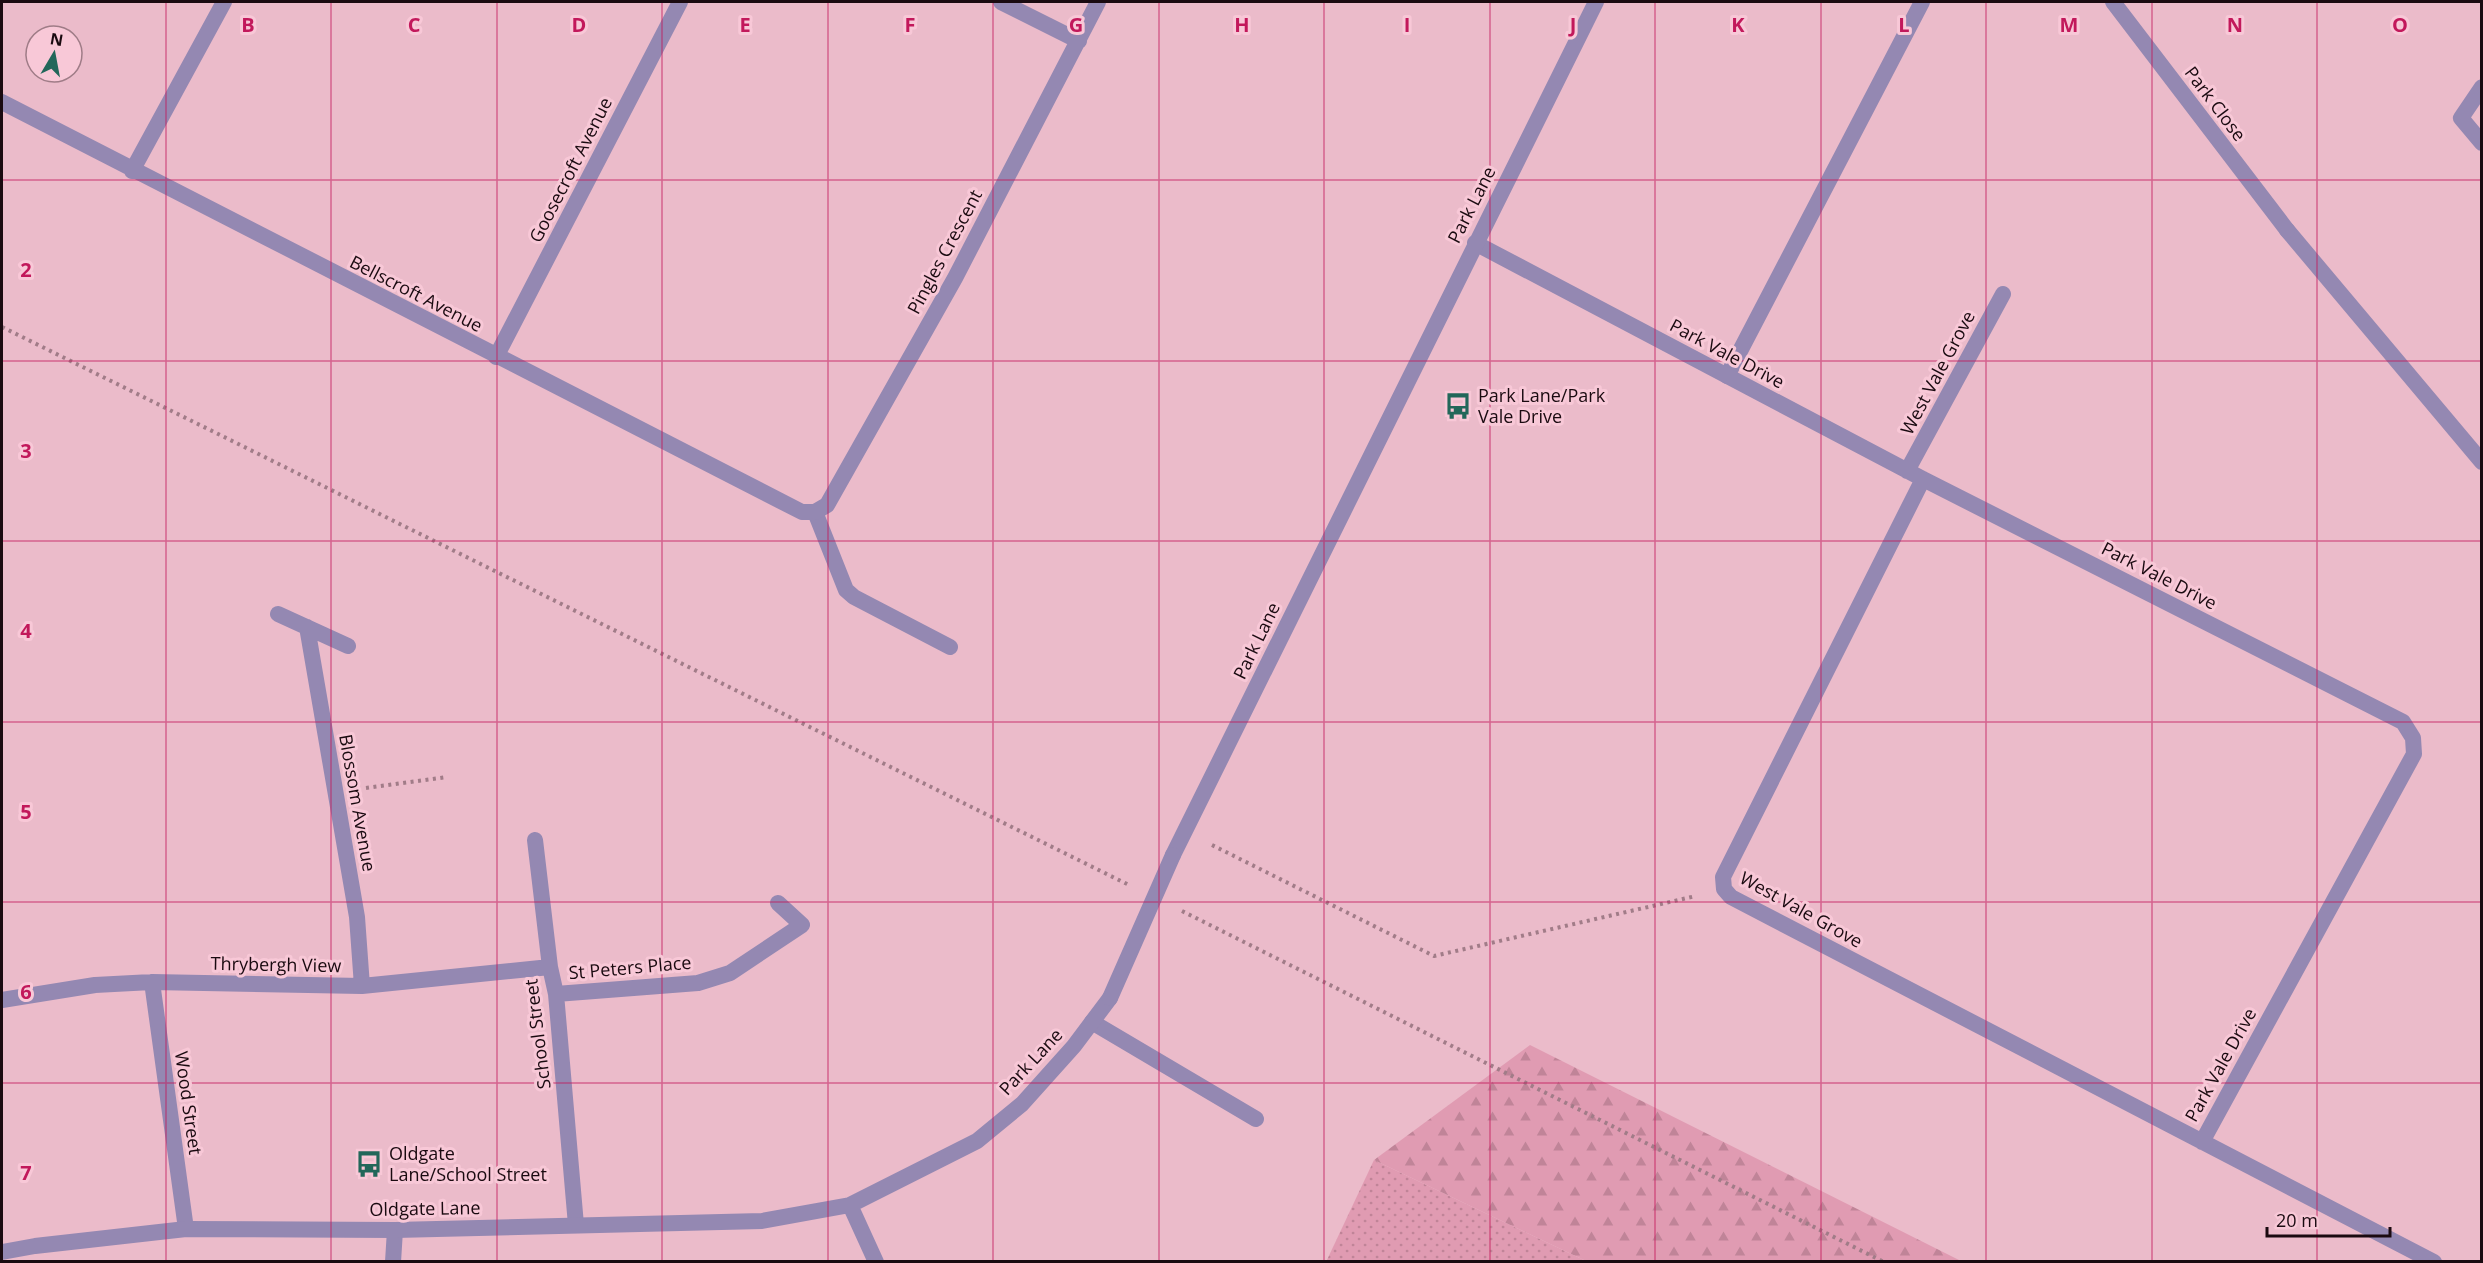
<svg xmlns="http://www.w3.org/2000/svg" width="2483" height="1263" font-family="'Open Sans',sans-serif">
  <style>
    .grass { fill: url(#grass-dots) }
    .forest { fill: url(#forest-firs) }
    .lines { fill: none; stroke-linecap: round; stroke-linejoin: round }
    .path { stroke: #a17c88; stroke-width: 4; stroke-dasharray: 3 4.5; stroke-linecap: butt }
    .service { stroke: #9488b2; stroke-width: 16 }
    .minor { stroke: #9488b2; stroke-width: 16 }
    .tertiary { stroke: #9488b2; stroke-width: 16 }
    .tertiary-bridge { stroke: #9488b2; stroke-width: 16 }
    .grid { fill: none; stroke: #c2185b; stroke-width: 1.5; stroke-opacity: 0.55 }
    .labels { text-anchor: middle; stroke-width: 6; stroke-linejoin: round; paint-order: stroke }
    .street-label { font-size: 18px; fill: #1a0a10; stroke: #f8c8d7 }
    .poi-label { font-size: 18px; fill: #1a0a10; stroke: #f8c8d7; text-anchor: start }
    .grid-label { font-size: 20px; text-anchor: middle; font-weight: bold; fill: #c2185b; stroke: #f8c8d7; stroke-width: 6; stroke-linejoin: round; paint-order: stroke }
  </style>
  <defs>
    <pattern id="grass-dots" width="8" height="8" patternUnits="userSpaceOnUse" patternTransform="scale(1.5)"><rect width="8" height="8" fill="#e09bb2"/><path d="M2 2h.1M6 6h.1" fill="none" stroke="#c08498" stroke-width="1.8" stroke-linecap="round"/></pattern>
    <pattern id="forest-firs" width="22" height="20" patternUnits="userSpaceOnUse" patternTransform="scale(1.5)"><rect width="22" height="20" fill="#e09bb2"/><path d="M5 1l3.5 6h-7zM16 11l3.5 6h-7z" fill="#c08498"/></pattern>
  </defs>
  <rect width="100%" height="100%" fill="#ebbbca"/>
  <!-- grass -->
  <path class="grass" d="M1374 1160 1586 1261 1326 1262Z"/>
  <!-- forest -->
  <path class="forest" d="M1530 1045 1961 1261H1586L1374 1160Z"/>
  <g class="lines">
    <!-- path -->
    <path class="path" d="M2 327 1129 885
      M366 788 447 777
      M1212 845 1434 956 1696 896
      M1182 911 1884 1262"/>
    <!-- service -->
    <path class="service" d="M2287 230 2482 462
      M1727 376 1922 2
      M815 512 846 590 854 597 950 647
      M1092 1022 1256 1119"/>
    <!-- minor -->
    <path class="minor" d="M1001 2 1079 41
      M2113 2 2287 230
      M2482 87 2461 118 2482 143
      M2 102 802 512H815L827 505 955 278 1098 2
      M132 171 224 2
      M1475 243 1923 479 2403 722 2413 738 2414 754 2202 1142
      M496 357 680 2
      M1907 471 2003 294
      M1923 479 1723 877 1724 889 1731 897 2434 1262
      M278 614 348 646
      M307 627 357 917 362 986
      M535 840 550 967 556 994 576 1225
      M152 982 186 1229
      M556 994 698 983 730 973 802 925 778 903
      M2 1000 95 985 152 982 362 986 550 967
      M393 1262 395 1230"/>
    <!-- tertiary -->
    <path class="tertiary" d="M1173 855 1596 2
      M850 1205 876 1262
      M2 1252 35 1246 186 1229 395 1230 762 1221 850 1205 977 1141 1022 1104 1074 1046 1110 998"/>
    <!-- tertiary-bridge -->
    <path class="tertiary-bridge" d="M1110 998 1173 855"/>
  </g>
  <!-- grid -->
  <path class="grid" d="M166 2V1262M331 2V1262M497 2V1262M662 2V1262M828 2V1262M993 2V1262M1159 2V1262M1324 2V1262M1490 2V1262M1655 2V1262M1821 2V1262M1986 2V1262M2152 2V1262M2317 2V1262M2 180H2482M2 361H2482M2 541H2482M2 722H2482M2 902H2482M2 1083H2482"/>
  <!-- icons -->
  <defs>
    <symbol id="bus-bare" viewBox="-9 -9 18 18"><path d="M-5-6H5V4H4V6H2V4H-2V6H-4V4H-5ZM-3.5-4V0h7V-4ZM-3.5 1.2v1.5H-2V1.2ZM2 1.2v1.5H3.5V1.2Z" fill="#22675a" stroke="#f8c8d7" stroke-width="2.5" paint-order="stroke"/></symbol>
  </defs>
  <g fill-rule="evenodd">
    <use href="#bus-bare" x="1439" y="387" width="38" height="38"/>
    <use href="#bus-bare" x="350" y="1145" width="38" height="38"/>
  </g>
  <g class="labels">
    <!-- street labels -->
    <g class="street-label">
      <text transform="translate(2215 104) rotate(53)" y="6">Park Close</text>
      <text transform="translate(571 170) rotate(-63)" y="6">Goosecroft Avenue</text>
      <text transform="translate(1472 205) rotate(-63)" y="6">Park Lane</text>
      <text transform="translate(945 252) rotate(-62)" y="6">Pingles Crescent</text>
      <text transform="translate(416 294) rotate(27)" y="6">Bellscroft Avenue</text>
      <text transform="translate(1727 354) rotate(28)" y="6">Park Vale Drive</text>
      <text transform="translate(1938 373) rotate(-62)" y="6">West Vale Grove</text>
      <text transform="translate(2159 576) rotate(27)" y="6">Park Vale Drive</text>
      <text transform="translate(1257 641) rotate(-64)" y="6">Park Lane</text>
      <text transform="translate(357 803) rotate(80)" y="6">Blossom Avenue</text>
      <text transform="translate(1801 910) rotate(29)" y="6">West Vale Grove</text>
      <text transform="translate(276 965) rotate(1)" y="6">Thrybergh View</text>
      <text transform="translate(630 968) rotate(-5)" y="6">St Peters Place</text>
      <text transform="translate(538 1034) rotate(-97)" y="6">School Street</text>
      <text transform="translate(1031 1062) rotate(-47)" y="6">Park Lane</text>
      <text transform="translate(2221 1065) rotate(-61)" y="6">Park Vale Drive</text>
      <text transform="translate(188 1103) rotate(82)" y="6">Wood Street</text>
      <text transform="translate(425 1209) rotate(-1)" y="6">Oldgate Lane</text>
    </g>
    <!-- poi labels -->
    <g class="poi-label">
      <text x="1478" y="402">Park Lane/Park<tspan x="1478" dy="21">Vale Drive</tspan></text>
      <text x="389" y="1160">Oldgate<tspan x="389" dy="21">Lane/School Street</tspan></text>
    </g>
  </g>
  <g class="grid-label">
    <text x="248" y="32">B</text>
    <text x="414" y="32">C</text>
    <text x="579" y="32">D</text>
    <text x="745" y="32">E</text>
    <text x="910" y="32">F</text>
    <text x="1076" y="32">G</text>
    <text x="1242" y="32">H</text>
    <text x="1407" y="32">I</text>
    <text x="1573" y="32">J</text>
    <text x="1738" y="32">K</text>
    <text x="1904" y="32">L</text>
    <text x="2069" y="32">M</text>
    <text x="2235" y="32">N</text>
    <text x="2400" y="32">O</text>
    <text x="26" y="277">2</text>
    <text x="26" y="458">3</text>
    <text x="26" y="638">4</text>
    <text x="26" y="819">5</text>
    <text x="26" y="999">6</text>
    <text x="26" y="1180">7</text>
  </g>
  <!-- border -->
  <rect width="2483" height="1263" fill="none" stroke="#1a0a10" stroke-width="6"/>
  <!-- north arrow -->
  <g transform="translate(54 54) rotate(10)"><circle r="28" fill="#f8c8d7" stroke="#9f7c87" stroke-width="1.5"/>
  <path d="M0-4.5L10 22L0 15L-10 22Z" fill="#22675a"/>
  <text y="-9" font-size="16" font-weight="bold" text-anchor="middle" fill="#1a0a10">N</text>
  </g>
  <!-- scale -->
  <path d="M2267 1227v9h123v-9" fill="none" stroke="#1a0a10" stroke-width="3"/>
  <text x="2276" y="1227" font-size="18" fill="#1a0a10" stroke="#f8c8d7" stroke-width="4.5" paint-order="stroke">20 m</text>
</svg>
